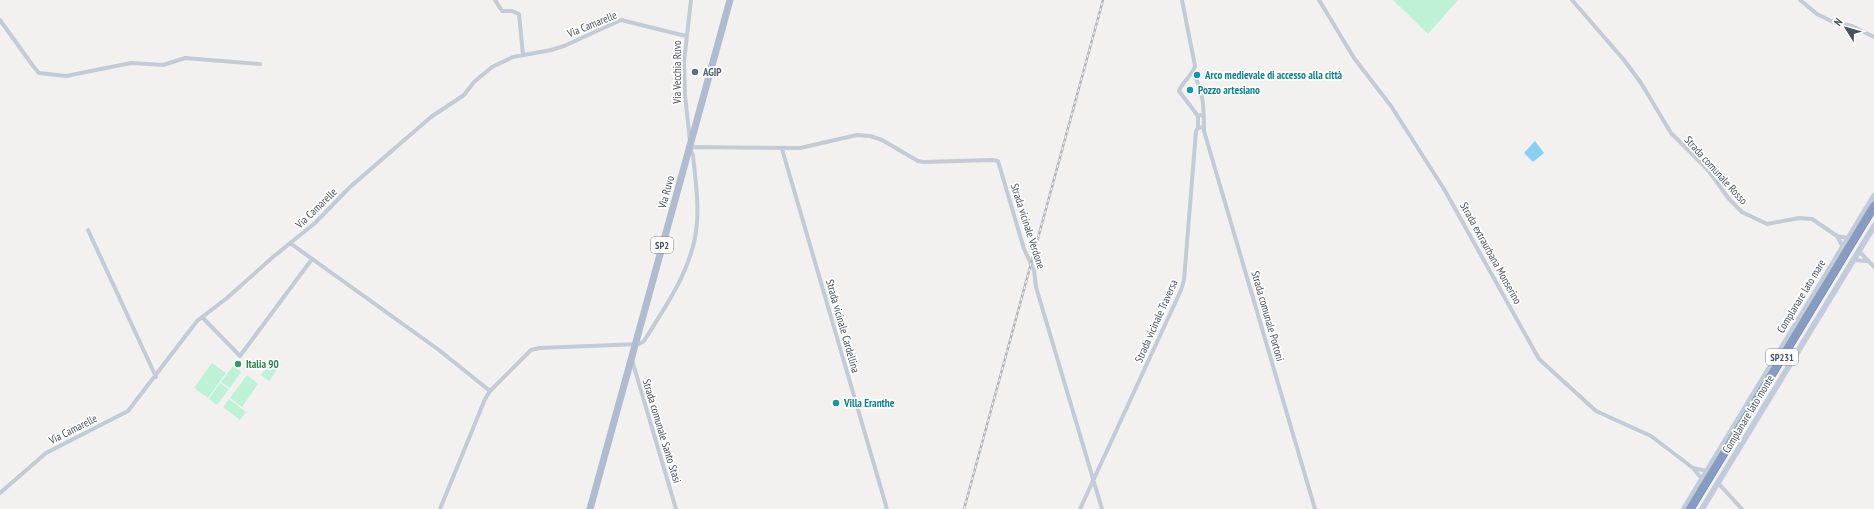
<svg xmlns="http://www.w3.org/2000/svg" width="1874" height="509" font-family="'PT Sans Narrow',sans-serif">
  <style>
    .green { fill: #bdf2d7 }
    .water { fill: #88cff1 }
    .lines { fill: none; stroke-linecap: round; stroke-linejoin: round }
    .highway-casing { stroke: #7187ad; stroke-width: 9 }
    .street { stroke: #c3cbd6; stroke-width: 4 }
    .secondary { stroke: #c2cbda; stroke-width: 6 }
    .primary { stroke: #afbcd0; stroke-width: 7 }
    .highway { stroke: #869cc1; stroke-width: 8 }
    .rail-casing { stroke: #b2b5bb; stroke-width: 2.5 }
    .rail { stroke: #fff; stroke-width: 1; stroke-dasharray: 3; stroke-linecap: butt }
    .service-dot { fill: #5c6f8a; stroke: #fff; stroke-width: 1.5 }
    .culture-dot { fill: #0f9aa8; stroke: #fff; stroke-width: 1.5 }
    .leisure-dot { fill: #2e9e5b; stroke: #fff; stroke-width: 1.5 }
    .labels { text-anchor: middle; stroke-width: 3.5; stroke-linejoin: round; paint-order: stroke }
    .shield { fill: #fff; stroke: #7e858f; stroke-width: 1 }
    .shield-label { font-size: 10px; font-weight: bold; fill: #47515f }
    .street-label { font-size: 11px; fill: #47515f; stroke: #fff }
    .service-label { font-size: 11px; font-weight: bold; fill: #4e5e75; stroke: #fff; text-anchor: start }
    .culture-label { font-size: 11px; font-weight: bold; fill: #0d838f; stroke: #fff; text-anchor: start }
    .leisure-label { font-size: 11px; font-weight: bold; fill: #27864d; stroke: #fff; text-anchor: start }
  </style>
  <rect width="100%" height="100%" fill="#f3f1f0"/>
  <!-- green -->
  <path class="green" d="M1393 0H1458L1428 34Z
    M273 358 281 364 269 381 261 375Z
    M212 363 226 373 208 398 194 388Z
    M233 366 241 372 230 388 221 382Z
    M247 375 258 384 242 407 230 398Z
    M220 383 229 389 217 405 209 399Z
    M229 399 246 412 240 420 223 407Z"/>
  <!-- water -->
  <path class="water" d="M1535 141 1544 153 1533 162 1524 153Z"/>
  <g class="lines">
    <defs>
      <path id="highway" d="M1690 509 1874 206"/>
    </defs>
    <!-- highway casing -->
    <use href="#highway" class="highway-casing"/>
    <!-- street -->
    <path class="street" d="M495 0 502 11H512L519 14 523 55
      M1182 0 1195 66C1192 76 1183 81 1179 91L1198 116
      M1319 0 1354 58 1391 106 1444 189 1539 359 1596 411 1651 436 1693 468 1702 479
      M1572 0 1624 60 1641 83 1671 133 1708 170 1729 199 1742 212 1767 224 1799 218 1812 219 1837 236 1843 247
      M1800 0 1817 14 1833 22 1852 26 1874 37
      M0 20 33 66 39 73 66 76 131 63 163 65 185 58 260 64
      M1193 73C1204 91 1204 111 1204 131L1315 509
      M1200 115 1198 116V128L1204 127
      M690 141 685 95 684 62 691 0
      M782 149 887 509
      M88 230 156 377
      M1837 236 1848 238
      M290 243 439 350 490 391
      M1859 251 1874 267
      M1853 260 1867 261
      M202 317 240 356 312 259
      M632 360 676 509
      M1693 468 1707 471
      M1718 483 1742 509
      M0 493 46 453 128 411 197 321 227 298 273 257 315 223 350 187 431 117 464 95 474 82 492 67 513 57 551 50 564 46 621 20 686 36
      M440 509 485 399 490 391 531 350 539 348 639 344 644 341C667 304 694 267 697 222 699 200 695 177 693 155L689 147 800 148 857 135 870 136 882 140 918 161 923 162 992 160 998 161 1024 249 1034 270 1036 287 1102 509
      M1080 509 1181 290 1184 280 1196 131 1198 128"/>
    <!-- secondary -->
    <path class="secondary" d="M1684 509 1874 196
      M1702 509 1874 226"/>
    <!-- primary -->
    <path class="primary" d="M590 509 730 0"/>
    <!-- highway -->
    <use href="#highway" class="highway"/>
    <defs>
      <path id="rail" d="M964 509 1103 0"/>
    </defs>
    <!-- rail casing -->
    <use href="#rail" class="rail-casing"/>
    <!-- rail -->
    <use href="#rail" class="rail"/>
  </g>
  <!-- markers -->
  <circle class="service-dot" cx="695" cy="72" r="4"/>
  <g class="culture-dot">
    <circle cx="1197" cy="75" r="4"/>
    <circle cx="1190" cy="90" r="4"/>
    <circle cx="836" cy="403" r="4"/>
  </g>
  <circle class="leisure-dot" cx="238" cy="364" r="4"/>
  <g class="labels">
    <!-- shield labels -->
    <g class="shield">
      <rect x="651" y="237" width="22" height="16" rx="3"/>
      <rect x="1766" y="349" width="32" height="16" rx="3"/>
    </g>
    <g class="shield-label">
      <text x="662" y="249">SP2</text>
      <text x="1782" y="361">SP231</text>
    </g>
    <!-- street labels -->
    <g class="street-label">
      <text transform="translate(592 24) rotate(-22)" y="4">Via Camarelle</text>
      <text transform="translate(677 72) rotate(-90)" y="4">Via Vecchia Ruvo</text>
      <text transform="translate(1716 170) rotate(48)" y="4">Strada comunale Rosso</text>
      <text transform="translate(666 192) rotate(-75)" y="4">Via Ruvo</text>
      <text transform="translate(316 208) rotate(-44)" y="4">Via Camarelle</text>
      <text transform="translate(1028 226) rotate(72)" y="4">Strada vicinale Verdone</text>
      <text transform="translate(1491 253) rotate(61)" y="4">Strada extraurbana Monserino</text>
      <text transform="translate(1801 296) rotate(-59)" y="4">Complanare lato mare</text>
      <text transform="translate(1268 316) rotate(74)" y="4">Strada comunale Portoni</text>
      <text transform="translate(1156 321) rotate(-66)" y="4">Strada vicinale Traversa</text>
      <text transform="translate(843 326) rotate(74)" y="4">Strada vicinale Cardellina</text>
      <text transform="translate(1748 414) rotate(-59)" y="4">Complanare lato monte</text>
      <text transform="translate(73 429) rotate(-27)" y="4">Via Camarelle</text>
      <text transform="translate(662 431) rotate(73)" y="4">Strada comunale Santo Stasi</text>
    </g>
    <!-- service labels -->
    <g class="service-label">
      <text x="703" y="76">AGIP</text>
    </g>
    <!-- culture labels -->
    <g class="culture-label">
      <text x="1205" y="79">Arco medievale di accesso alla città</text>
      <text x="1198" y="94">Pozzo artesiano</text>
      <text x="844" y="407">Villa Eranthe</text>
    </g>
    <!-- leisure labels -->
    <g class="leisure-label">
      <text x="246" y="368">Italia 90</text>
    </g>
  </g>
  <!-- north arrow -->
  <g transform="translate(1846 28) rotate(307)" stroke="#ffffff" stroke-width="3" paint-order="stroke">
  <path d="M0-3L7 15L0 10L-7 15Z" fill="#47515f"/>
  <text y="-6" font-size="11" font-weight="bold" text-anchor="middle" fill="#47515f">N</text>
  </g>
</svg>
